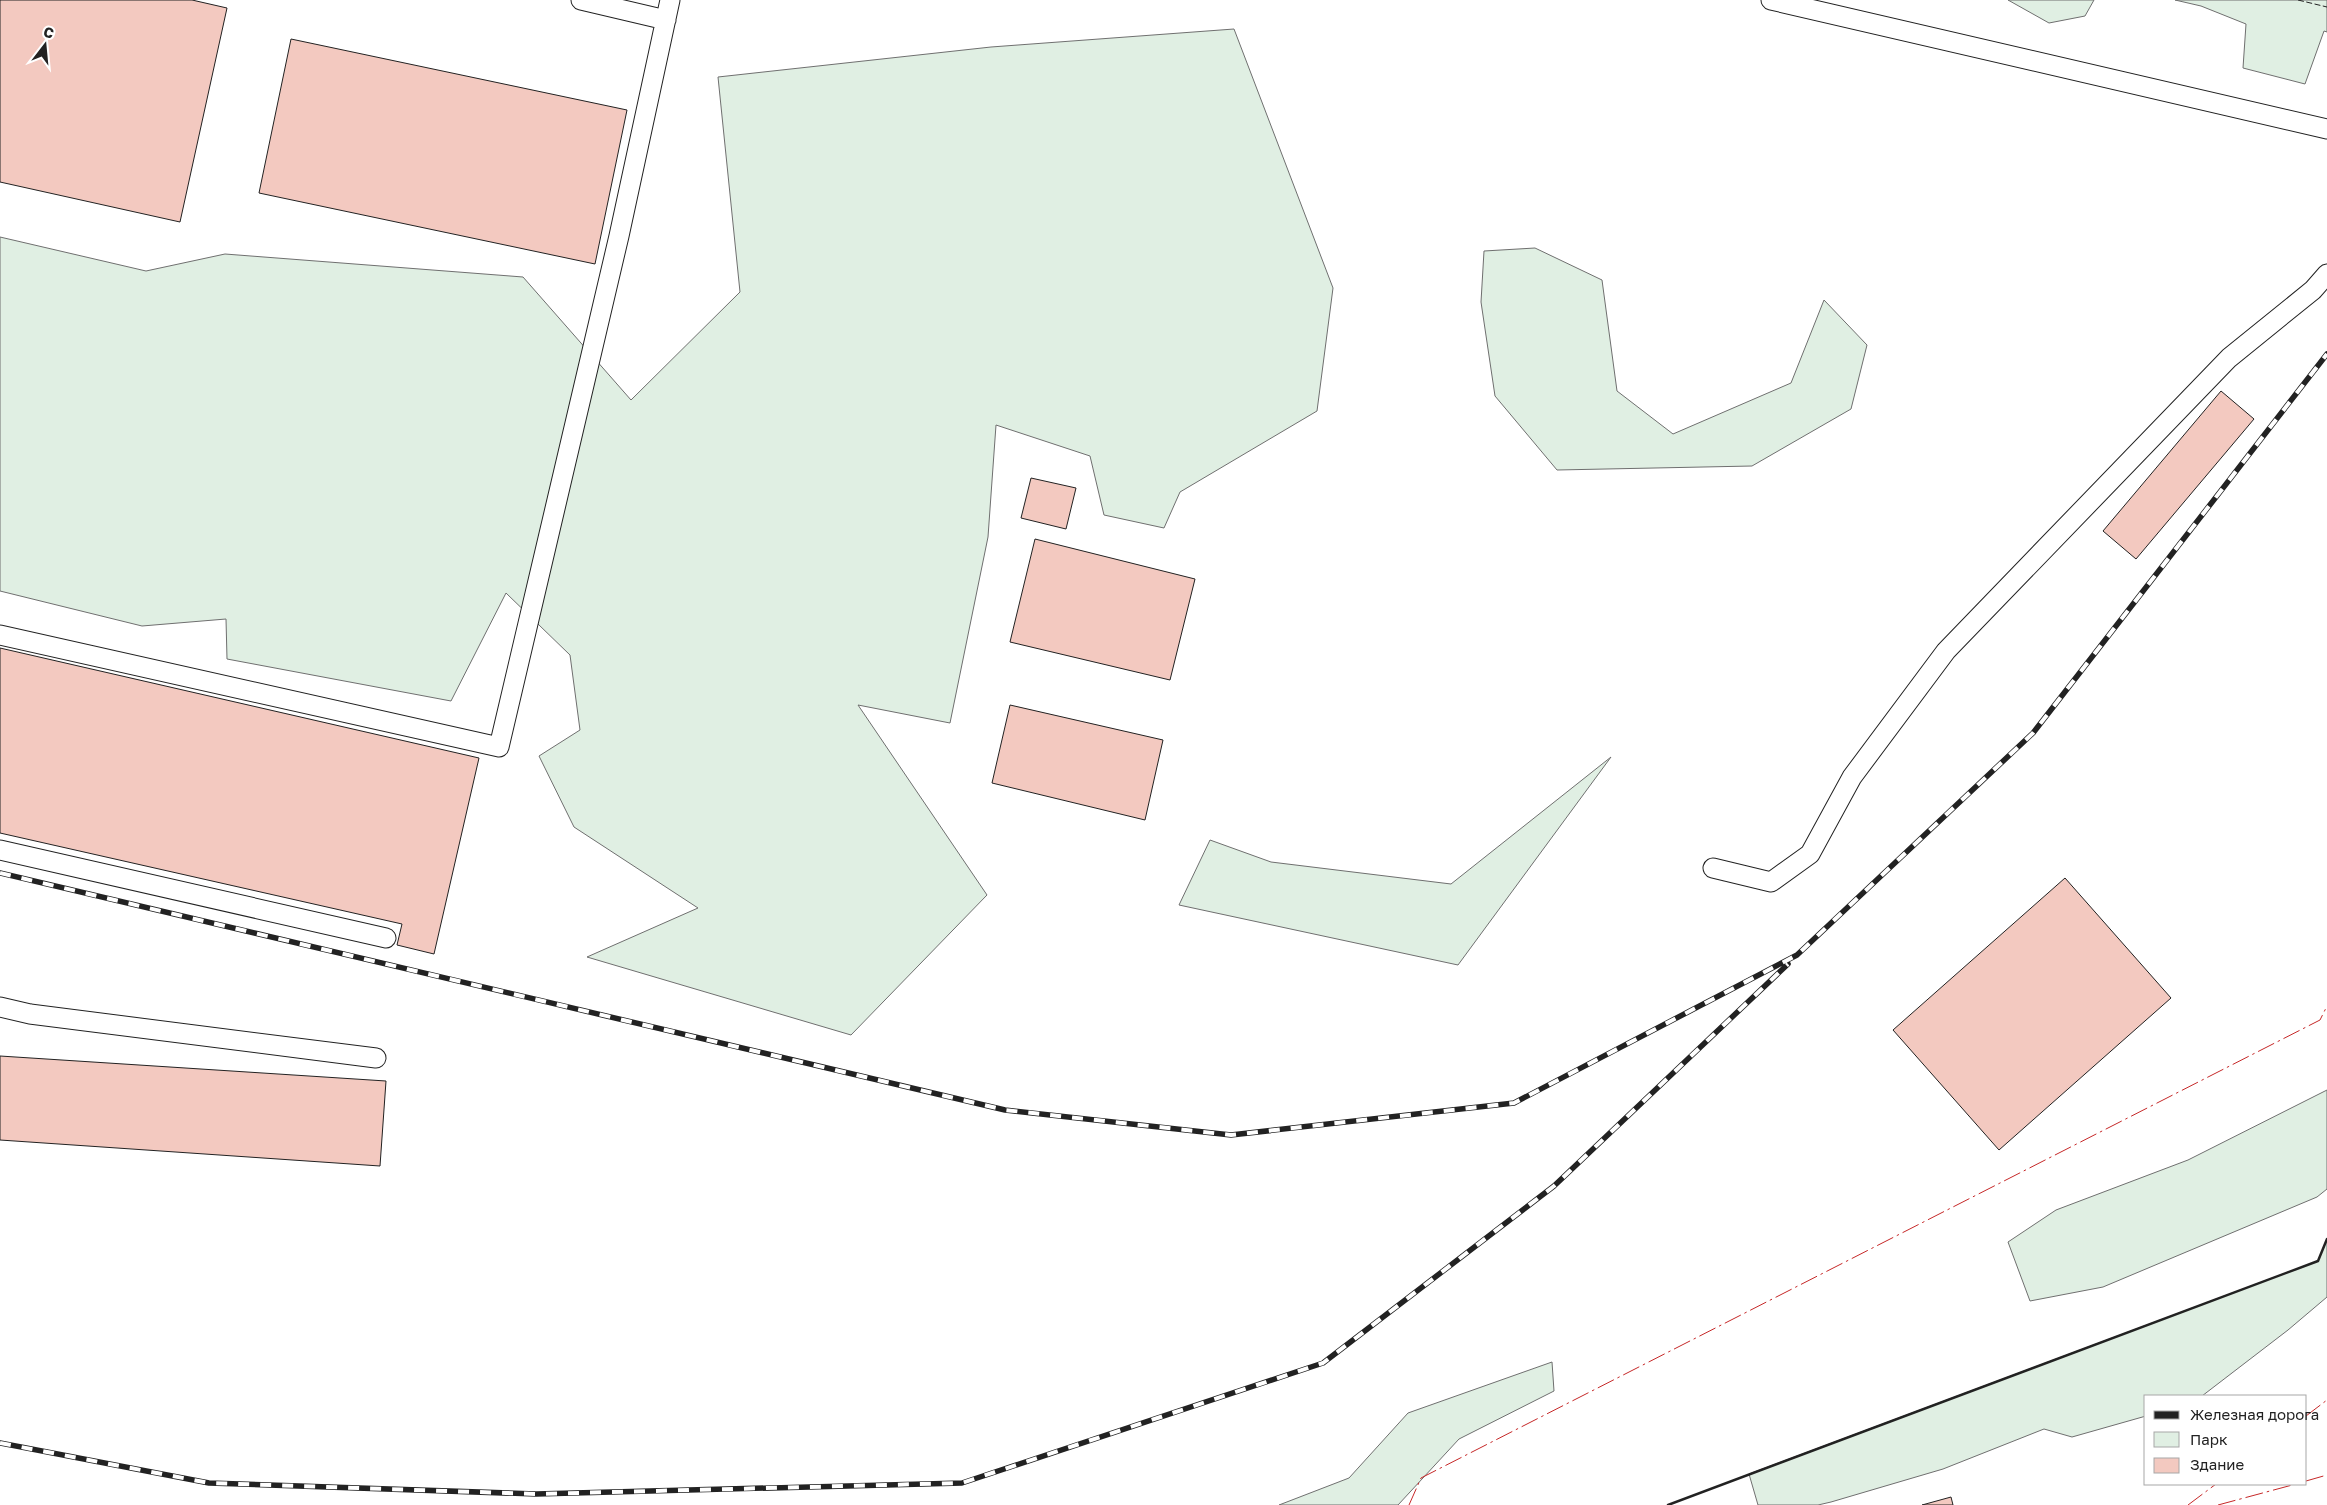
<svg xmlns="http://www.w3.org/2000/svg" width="2327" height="1505" font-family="'Golos Text',sans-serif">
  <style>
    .green { fill: #e0efe3; stroke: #6f6f6f }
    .building { fill: #f3c9c0; stroke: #222 }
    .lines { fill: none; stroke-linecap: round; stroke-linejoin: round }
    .lane-casing { stroke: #222; stroke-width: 21 }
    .lane { stroke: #fff; stroke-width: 19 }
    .rail-casing { stroke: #222; stroke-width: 5.5 }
    .rail { stroke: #fff; stroke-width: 4; stroke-dasharray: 11; stroke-linecap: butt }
    .fence { stroke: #222; stroke-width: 1; stroke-dasharray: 6 2.5; stroke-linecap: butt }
    .wall { stroke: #222; stroke-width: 2.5 }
    .power { stroke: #c62828; stroke-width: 1; stroke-dasharray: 18 4 2.5 4; stroke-linecap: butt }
  </style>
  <rect width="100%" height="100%" fill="#fff"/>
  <!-- green -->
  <path class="green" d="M2008 0H2094L2085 16 2049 23Z
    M2175 0H2327V32L2324 31 2305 84 2243 68 2246 24 2201 6Z
    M1234 29 1333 288 1317 411 1180 492 1164 528 1104 515 1090 456 996 425 988 537 950 723 858 705 987 895 851 1035 587 957 698 908 574 827 539 756 580 730 570 655 506 593 451 701 227 659 226 619 142 626 0 591V237L146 271 225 254 523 277 631 400 740 292 718 77 991 47Z
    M1535 248 1602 280 1617 391 1673 434 1791 383 1824 300 1867 345 1851 409 1752 466 1557 470 1495 396 1481 302 1484 251Z
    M1611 757 1458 965 1179 905 1210 840 1271 862 1451 884Z
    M2327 1090V1189L2317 1197 2103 1287 2030 1301 2008 1242 2056 1210 2188 1160Z
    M2327 1239V1297L2288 1330 2202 1396H2146V1416L2072 1437 2044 1429 1943 1469 1831 1502 1818 1505H1758L1749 1474 2318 1261Z
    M1552 1362 1554 1391 1459 1439 1398 1505H1279L1349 1478 1408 1413Z"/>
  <!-- building -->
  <path class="building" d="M0 0H192L227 8 180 222 0 182Z
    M291 39 627 110 595 264 259 193Z
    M2221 391 2254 419 2136 559 2103 531Z
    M1031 478 1076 488 1066 529 1021 518Z
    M1035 539 1195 579 1170 680 1010 642Z
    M0 648 479 758 434 954 397 945 402 924 0 833Z
    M1010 705 1163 740 1145 820 992 783Z
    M2065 878 2171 998 1999 1150 1893 1030Z
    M0 1056 386 1081 380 1166 0 1140Z
    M1951 1497 1953 1505H1922Z"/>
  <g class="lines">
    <defs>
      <path id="lane" d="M581 0 666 20
        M1771 0 2327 129
        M0 635 499 747 619 236 670 0
        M0 850 386 938
        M1713 868 1771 882 1810 854 1852 777 1946 651 2229 358 2313 290 2327 274
        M0 1007 30 1014 376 1058"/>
    </defs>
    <!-- lane casing -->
    <use href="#lane" class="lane-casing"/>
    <!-- lane -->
    <use href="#lane" class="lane"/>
    <defs>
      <path id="rail" d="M0 873 1005 1110 1231 1135 1514 1103 1797 955 2033 733 2327 354
        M0 1443 209 1483 536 1494 962 1483 1323 1363 1554 1186 1788 964"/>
    </defs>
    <!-- rail casing -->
    <use href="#rail" class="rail-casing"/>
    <!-- rail -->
    <use href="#rail" class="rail"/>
    <!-- fence -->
    <path class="fence" d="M2298 0 2327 7"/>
    <!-- wall -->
    <path class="wall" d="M1668 1505 2318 1261 2327 1239"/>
    <!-- power -->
    <path class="power" d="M2306 1416 2327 1400
      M2306 1481 2327 1475
      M1409 1505 1421 1478 2320 1020 2327 1006
      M2188 1505 2216 1484
      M2218 1505 2296 1484"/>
  </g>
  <!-- legend -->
  <rect x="2144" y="1395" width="162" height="90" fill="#ffffff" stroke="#a7a7a7"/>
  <rect x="2154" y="1411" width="25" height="8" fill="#222222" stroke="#a7a7a7"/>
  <text x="2190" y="1420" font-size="15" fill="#222222">Железная дорога</text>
  <rect x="2154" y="1432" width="25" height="15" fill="#e0efe3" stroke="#a7a7a7"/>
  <text x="2190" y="1445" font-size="15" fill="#222222">Парк</text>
  <rect x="2154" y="1458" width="25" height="15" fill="#f3c9c0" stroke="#a7a7a7"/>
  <text x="2190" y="1470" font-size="15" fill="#222222">Здание</text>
  <!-- north arrow -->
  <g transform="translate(45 45) rotate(16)" stroke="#ffffff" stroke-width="4" paint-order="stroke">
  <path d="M0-4L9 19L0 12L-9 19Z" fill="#222222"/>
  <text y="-8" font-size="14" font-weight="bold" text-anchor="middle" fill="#222222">С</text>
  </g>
</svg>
